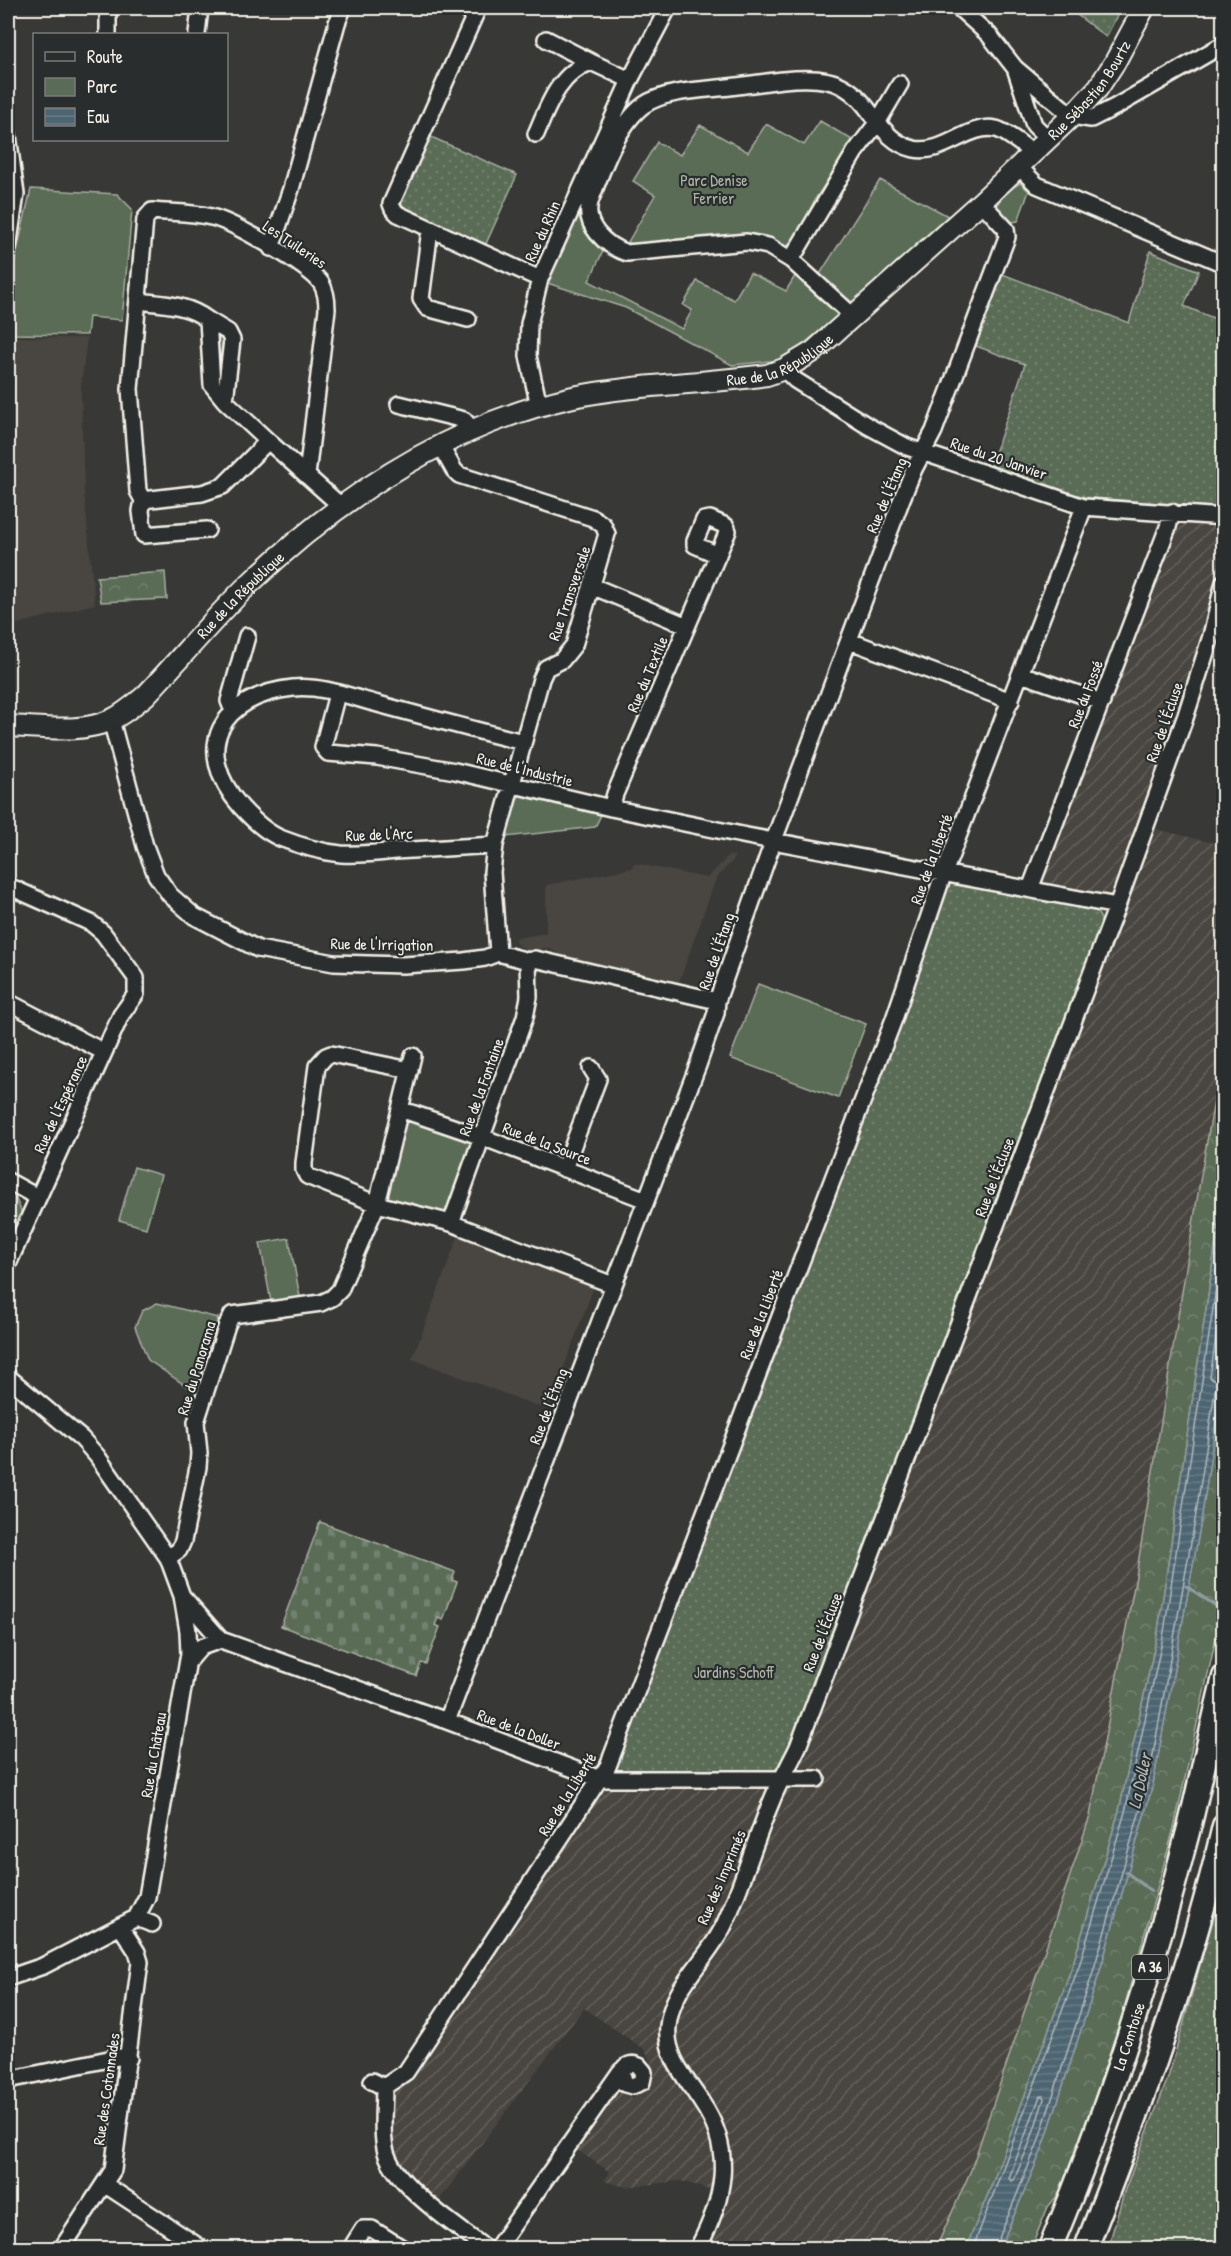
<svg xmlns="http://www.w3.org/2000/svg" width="1231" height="2256" font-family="'Patrick Hand',sans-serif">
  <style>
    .built { fill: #48453f }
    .industrial { fill: url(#industrial-furrows) }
    .grass { fill: url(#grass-dots); stroke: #a7aea0; stroke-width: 1.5 }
    .forest { fill: url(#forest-crowns); stroke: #a7aea0; stroke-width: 1.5 }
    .cemetery { fill: url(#cemetery-stones); stroke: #a7aea0; stroke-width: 1.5 }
    .park { fill: #5a6c57; stroke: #a7aea0; stroke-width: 1.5 }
    .water { fill: url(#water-rules); stroke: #909da1; stroke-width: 1.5 }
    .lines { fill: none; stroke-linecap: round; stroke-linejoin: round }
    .shore { stroke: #b1b9b9; stroke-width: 1.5 }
    .stream { stroke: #909da1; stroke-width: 3 }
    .minor-casing { stroke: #f4f1e8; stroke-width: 20 }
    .major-casing { stroke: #f4f1e8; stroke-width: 24 }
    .highway-casing { stroke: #f4f1e8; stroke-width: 27 }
    .minor { stroke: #2a2d2e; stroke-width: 15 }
    .major { stroke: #2a2d2e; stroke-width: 20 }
    .highway { stroke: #2a2d2e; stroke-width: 22 }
    .labels { text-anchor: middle; stroke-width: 4.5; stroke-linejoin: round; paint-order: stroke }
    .shield { fill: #2a2d2e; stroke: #b7b6b0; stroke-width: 1.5 }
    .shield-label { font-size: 15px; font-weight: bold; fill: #f4f1e8 }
    .street-label { font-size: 16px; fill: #f4f1e8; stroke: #2a2d2e }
    .park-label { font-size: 16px; fill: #afb5a7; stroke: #2a2d2e }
    .water-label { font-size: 18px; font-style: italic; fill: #b1b9b9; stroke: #2a2d2e }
  </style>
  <defs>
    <pattern id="industrial-furrows" width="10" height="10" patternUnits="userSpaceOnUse" patternTransform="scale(1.5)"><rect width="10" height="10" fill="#48453f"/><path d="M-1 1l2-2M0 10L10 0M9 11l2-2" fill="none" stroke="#63605b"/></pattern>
    <pattern id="grass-dots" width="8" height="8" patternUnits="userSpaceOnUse" patternTransform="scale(1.5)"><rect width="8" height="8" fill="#5a6c57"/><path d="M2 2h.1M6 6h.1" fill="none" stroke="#72816f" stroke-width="1.8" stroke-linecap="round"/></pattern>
    <pattern id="forest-crowns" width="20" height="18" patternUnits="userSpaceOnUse" patternTransform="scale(1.5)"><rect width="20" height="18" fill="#5a6c57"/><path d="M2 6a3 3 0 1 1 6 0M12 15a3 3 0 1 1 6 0" fill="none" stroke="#72816f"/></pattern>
    <pattern id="cemetery-stones" width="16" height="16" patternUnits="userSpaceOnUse" patternTransform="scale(1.5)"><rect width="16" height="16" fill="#5a6c57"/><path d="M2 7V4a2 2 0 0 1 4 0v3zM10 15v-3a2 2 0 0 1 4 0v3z" fill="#72816f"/></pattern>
    <pattern id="water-rules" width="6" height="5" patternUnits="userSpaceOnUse" patternTransform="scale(1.5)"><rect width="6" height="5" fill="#4d6572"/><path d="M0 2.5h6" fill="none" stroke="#677c86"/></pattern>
  </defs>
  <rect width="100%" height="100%" fill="#383836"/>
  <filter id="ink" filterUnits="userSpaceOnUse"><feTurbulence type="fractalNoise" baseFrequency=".0167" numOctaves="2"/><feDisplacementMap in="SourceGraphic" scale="12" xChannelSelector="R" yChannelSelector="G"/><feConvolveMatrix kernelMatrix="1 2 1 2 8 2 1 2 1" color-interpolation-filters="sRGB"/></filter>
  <g filter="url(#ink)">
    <!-- built -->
    <path class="built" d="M8 337 87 338 81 386 84 491 95 604 14 625 8 649Z
      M729 855 736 857 716 879 678 985 569 961 549 948 527 950 516 944 515 938 546 933V885L632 868 634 863 707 878Z
      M459 1234 595 1284 548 1410 412 1359Z"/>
    <!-- industrial -->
    <path class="industrial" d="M1180 519 1223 522 1224 610 1151 828 1223 845 1224 1051 1202 1169 1136 1576 1090 1816 971 2170 936 2248H691L706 2217 712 2191 681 2181 625 2187 604 2181 610 2172 574 2148 615 2090 633 2099 653 2069 645 2050 584 2008 437 2203 406 2178 389 2146 391 2096 400 2065 593 1772 774 1773 1096 910 1033 898 1172 526Z"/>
    <!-- grass -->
    <path class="grass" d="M1068 8H1121L1106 37Z
      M429 136 517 175 484 248 400 208V202Z
      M1150 251 1199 271 1184 306 1223 322V508L1081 497 991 465 1025 364 976 346 1000 273 1129 323Z
      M221 335 225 336 220 382H218L216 336Z
      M948 883 1096 910 1102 921 793 1743 775 1773 610 1772Z
      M1223 1884V2248H1108L1124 2192 1168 2078Z"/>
    <!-- forest -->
    <path class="forest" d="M165 572 167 599 101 602 97 577Z
      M1223 1051V1195L1158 1631 1119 1811 1073 1964 993 2182 966 2248H936L971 2170 1090 1816 1136 1576 1202 1169Z
      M1223 1373V1606L1174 1828 1116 2037 1062 2190 1048 2207 1031 2248H1000L1043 2147 1099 1974 1153 1784 1201 1521Z"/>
    <!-- cemetery -->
    <path class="cemetery" d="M8 1191 15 1197 22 1213 8 1243Z
      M320 1522 455 1572 452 1580 457 1582 443 1620 438 1618 435 1625 440 1627 426 1664 421 1663 416 1676 281 1626Z"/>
    <!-- park -->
    <path class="park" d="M820 121 854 141 815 199 794 243 784 247 634 245 628 242 655 195 633 181 657 142 680 155 700 125 748 152 766 124 804 145Z
      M880 180 948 216 851 304 818 277Z
      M1020 183 1029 191 1018 221 1012 222 996 208C999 197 1010 189 1020 183Z
      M31 189 117 194 132 209 122 320 89 317 87 335 8 334V291Z
      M580 209 588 230 604 249 589 281 682 329 692 310 683 305 697 281 734 300 750 273 786 291 795 276 840 314 794 352 780 360 732 365 626 308 547 283Z
      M517 793 603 811 595 827 506 837Z
      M758 984 866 1024 838 1098 730 1058Z
      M406 1117 468 1138 471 1146 447 1213 385 1199Z
      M134 1167 161 1175 146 1228 119 1220Z
      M289 1238 300 1297 271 1302 260 1243Z
      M157 1303 218 1318 195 1392 148 1360 135 1327 142 1311Z"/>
    <!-- water -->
    <path class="water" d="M1223 1195V1373L1201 1521 1153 1784 1099 1974 1043 2147 1000 2248H966L993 2182 1073 1964 1119 1811 1158 1631Z"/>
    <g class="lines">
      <!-- shore -->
      <path class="shore" d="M1224 1286 1210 1377 1213 1380 1224 1378
        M1040 2096H1043L1044 2099 1030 2142 1014 2180 1011 2181 1009 2178Z
        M973 2248 1079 1966 1125 1812 1164 1632 1224 1236
        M995 2248 1037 2145 1093 1972 1148 1783 1195 1520 1215 1391 1218 1386 1224 1385"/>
      <!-- stream -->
      <path class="stream" d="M1186 1586 1222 1610
        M1126 1872 1151 1891
        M1223 1935H1224"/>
      <defs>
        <path id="minor" d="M478 8 391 204 393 209 398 214 540 279
          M959 8 989 35 1015 68 1072 116 1091 119 1115 107 1224 44
          M108 34V8
          M197 34 200 8
          M546 39 591 62
          M1015 68 1034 125 1049 140
          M536 134C548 106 559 73 591 62L630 80
          M8 135 16 194 8 248
          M1019 167 1037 185 1224 264
          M432 230 429 237 421 299 427 308 468 319
          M271 248 291 189 337 23 343 8
          M791 260 855 152 877 123 900 84
          M138 301C163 304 187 304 208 320
          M854 317 791 260 768 246 747 242 627 253C606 246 581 225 591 199 602 170 618 124 644 105 667 89 710 90 737 86 756 84 776 80 795 79 811 78 831 79 844 87 873 103 879 141 914 149 945 155 968 123 996 129 1006 131 1024 147 1034 153
          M208 320 228 332 232 340 225 401 212 385Z
          M784 369 795 380 868 426 907 447 1084 507 1224 517
          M225 401 268 441
          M399 404 464 420 472 429
          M539 406 528 356 529 324 540 279 630 80 668 8
          M440 445 454 470 459 475 593 518 603 525 607 534 574 645 562 660 546 668 541 679 495 845 492 872 498 953
          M307 475 327 309C327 300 326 291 321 283 309 266 232 221 211 217 192 212 171 213 152 211L145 219 130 389 138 491 143 500 202 493 223 486 268 441 342 507
          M143 500 141 511 144 535 207 530
          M592 586 687 626
          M850 641 1011 701
          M1021 674 1102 702
          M337 694 323 747 328 753 377 757 455 771 611 808 747 836 1117 906
          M233 711 229 701 247 636
          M111 720 145 846 156 875 170 895 194 916 258 949 334 963 403 965 464 961 485 958 498 953 528 961 535 959 717 1001
          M611 808 615 794 728 531 726 526 710 519 704 520 695 541V545L718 555
          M495 845C462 847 429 849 395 851 378 853 359 855 341 854 321 852 298 845 280 838 264 831 252 819 241 807 190 748 221 696 293 688 321 685 351 697 378 704 426 717 474 730 523 742
          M8 886 91 923 103 933 136 978V994L121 1015 8 1264
          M1030 889 1168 527 1172 512
          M8 1002 104 1052
          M410 1070 331 1054 326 1056 317 1066 304 1163V1170L307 1176 377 1204 451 1223 613 1285
          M400 1109 482 1137 646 1200
          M564 1169 598 1079 591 1068
          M8 1181 37 1197
          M451 1223 525 1017 529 997 528 961
          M8 1377 82 1439 97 1456 168 1558 182 1596 188 1631 189 1654 147 1897 136 1918
          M168 1558 179 1550 183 1541 198 1467 199 1453 196 1422 227 1325 232 1315 321 1303 332 1298 340 1290 377 1204 413 1056
          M182 1596 221 1640 447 1721 600 1779H817
          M188 1662 201 1647 221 1640
          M447 1721 698 1065 716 1013 717 1001 768 856 901 501 914 469 934 431 1007 237 1006 229 981 202
          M8 1978 43 1966 136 1918 152 1924
          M8 2080 118 2057 129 2058
          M372 2081 384 2087C384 2107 381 2129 385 2148 391 2184 457 2226 485 2248
          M384 2087 406 2072 608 1766 894 1019 941 881 1084 507
          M104 2184 201 2248
          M62 2248 113 2170 140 1962 137 1952 120 1926
          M351 2248 363 2229H372L402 2248
          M497 2248 620 2072C626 2066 631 2062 639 2066L644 2072 642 2082 632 2086 625 2084 622 2074 625 2067
          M698 2248C724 2199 735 2152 702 2103 686 2078 665 2057 668 2026 672 1985 709 1959 725 1923 743 1883 755 1840 772 1800 779 1782 790 1764 798 1747L1117 906 1186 715 1211 636 1224 582"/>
        <g id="major">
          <path id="s1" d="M8 726C41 727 80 734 111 720 124 714 135 704 146 695 180 659 212 620 248 585 339 498 449 425 573 397 637 384 703 384 767 375L784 369 814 351 981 202 1072 116 1098 88 1115 62 1144 8"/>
        </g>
        <g id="highway">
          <path id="s2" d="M1050 2248C1108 2112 1153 1968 1190 1824 1202 1775 1212 1726 1224 1677"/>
          <path d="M1086 2248C1140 2111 1190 1970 1224 1826"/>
        </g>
      </defs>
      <!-- minor casing -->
      <use href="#minor" class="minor-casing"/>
      <!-- major casing -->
      <use href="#major" class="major-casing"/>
      <!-- highway casing -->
      <use href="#highway" class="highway-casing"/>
      <!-- minor -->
      <use href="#minor" class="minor"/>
      <!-- major -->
      <use href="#major" class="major"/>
      <!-- highway -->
      <use href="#highway" class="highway"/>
    </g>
  </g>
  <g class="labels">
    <!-- shield labels -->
    <rect class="shield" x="1132" y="1955" width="36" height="24" rx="4.5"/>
    <g class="shield-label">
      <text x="1150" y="1972">A 36</text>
    </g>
    <!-- street labels -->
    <g class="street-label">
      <text dy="6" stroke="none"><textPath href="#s1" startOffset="1306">Rue Sébastien Bourtz</textPath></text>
      <text transform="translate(542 231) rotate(-66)" y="6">Rue du Rhin</text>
      <text transform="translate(295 244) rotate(34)" y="6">Les Tuileries</text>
      <text dy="6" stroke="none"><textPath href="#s1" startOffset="890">Rue de la République</textPath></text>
      <text transform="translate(999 458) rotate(19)" y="6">Rue du 20 Janvier</text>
      <text transform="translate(886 495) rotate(-67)" y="6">Rue de l'Étang</text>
      <text transform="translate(569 593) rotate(-71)" y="6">Rue Transversale</text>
      <text dy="6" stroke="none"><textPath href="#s1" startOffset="285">Rue de la République</textPath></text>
      <text transform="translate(647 674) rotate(-67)" y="6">Rue du Textile</text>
      <text transform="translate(1085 694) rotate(-69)" y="6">Rue du Fossé</text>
      <text transform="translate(1164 722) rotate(-71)" y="6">Rue de l'Écluse</text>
      <text transform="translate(525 769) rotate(14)" y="6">Rue de l'Industrie</text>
      <text transform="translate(379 834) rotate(-2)" y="6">Rue de l'Arc</text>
      <text transform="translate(931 859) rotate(-70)" y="6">Rue de la Liberté</text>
      <text transform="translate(382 944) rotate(1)" y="6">Rue de l'Irrigation</text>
      <text transform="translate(716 951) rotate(-71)" y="6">Rue de l'Étang</text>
      <text transform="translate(481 1087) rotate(-70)" y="6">Rue de la Fontaine</text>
      <text transform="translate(60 1104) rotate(-65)" y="6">Rue de l'Espérance</text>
      <text transform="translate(547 1143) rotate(21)" y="6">Rue de la Source</text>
      <text transform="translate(994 1177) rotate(-69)" y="6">Rue de l'Écluse</text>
      <text transform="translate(761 1314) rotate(-69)" y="6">Rue de la Liberté</text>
      <text transform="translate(196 1368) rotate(-73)" y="6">Rue du Panorama</text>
      <text transform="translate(548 1406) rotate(-69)" y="6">Rue de l'Étang</text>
      <text transform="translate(822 1632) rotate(-69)" y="6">Rue de l'Écluse</text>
      <text transform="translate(519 1729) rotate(21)" y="6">Rue de la Doller</text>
      <text transform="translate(153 1755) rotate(-80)" y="6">Rue du Château</text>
      <text transform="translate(567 1794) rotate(-58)" y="6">Rue de la Liberté</text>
      <text transform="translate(721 1877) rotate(-67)" y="6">Rue des Imprimés</text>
      <text dy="6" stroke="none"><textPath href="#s2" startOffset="226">La Comtoise</textPath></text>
      <text transform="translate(106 2089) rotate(-82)" y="6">Rue des Cotonnades</text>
    </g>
    <!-- park labels -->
    <g class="park-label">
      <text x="714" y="186">Parc Denise<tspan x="714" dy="18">Ferrier</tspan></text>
      <text x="734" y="1678">Jardins Schoff</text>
    </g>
    <!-- water labels -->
    <g class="water-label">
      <text transform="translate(1140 1781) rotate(-78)" y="6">La Doller</text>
    </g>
  </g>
  <!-- margin -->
  <rect width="1231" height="2256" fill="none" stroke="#2a2d2e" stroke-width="30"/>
  <rect x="15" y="15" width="1201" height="2226" fill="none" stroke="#f4f1e8" stroke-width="2" filter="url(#ink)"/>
  <!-- legend -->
  <rect x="33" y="33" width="195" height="108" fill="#2a2d2e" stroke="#7b7b78" stroke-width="1.5"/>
  <rect x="45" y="52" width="30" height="9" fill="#2a2d2e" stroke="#7b7b78" stroke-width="1.5"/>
  <text x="87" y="63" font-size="18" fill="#f4f1e8">Route</text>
  <rect x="45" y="78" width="30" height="18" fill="#5a6c57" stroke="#7b7b78" stroke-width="1.5"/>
  <text x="87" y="93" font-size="18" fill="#f4f1e8">Parc</text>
  <rect x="45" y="108" width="30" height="18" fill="url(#water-rules)" stroke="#7b7b78" stroke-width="1.5"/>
  <text x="87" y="123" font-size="18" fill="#f4f1e8">Eau</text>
</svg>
